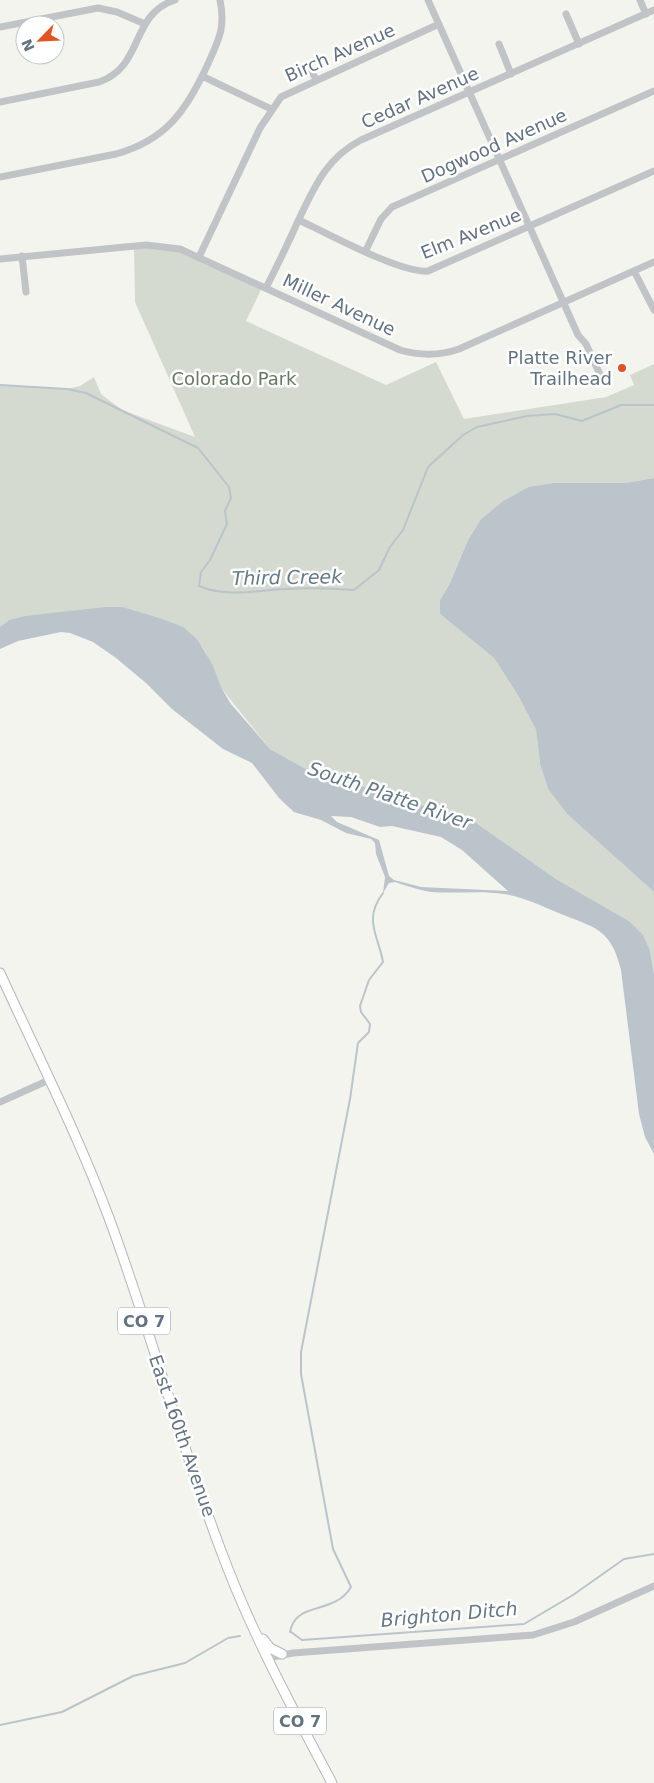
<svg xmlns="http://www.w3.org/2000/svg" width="654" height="1783" font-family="'DejaVu Sans',sans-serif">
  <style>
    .green { fill: #d4dad0 }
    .water { fill: #bac4ca; fill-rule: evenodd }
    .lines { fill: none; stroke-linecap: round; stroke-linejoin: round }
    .stream { stroke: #bac4ca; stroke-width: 2 }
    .major-casing { stroke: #b4b7bb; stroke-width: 11 }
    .minor { stroke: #c1c4c7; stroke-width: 7 }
    .major { stroke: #fff; stroke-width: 9 }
    .poi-dot { fill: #e15422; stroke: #fff; stroke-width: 2 }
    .labels { text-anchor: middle; stroke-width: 5; stroke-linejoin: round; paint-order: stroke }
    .shield { fill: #fff; stroke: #929ca6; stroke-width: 1 }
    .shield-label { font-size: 16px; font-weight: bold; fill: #637280 }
    .street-label { font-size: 18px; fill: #637280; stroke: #fff }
    .poi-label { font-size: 18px; fill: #637280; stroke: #fff; text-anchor: end }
    .park-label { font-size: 18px; fill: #657861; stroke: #fff }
    .water-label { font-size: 19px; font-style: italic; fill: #637a85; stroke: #fff }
  </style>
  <rect width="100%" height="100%" fill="#f4f4ef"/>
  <!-- green -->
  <path class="green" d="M134 245H162L261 285 260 292 246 321 386 385 436 362 464 419 606 397 634 385 630 375 654 364V478L625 483H553L528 487 503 501 481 519 468 540 450 583 440 600V614L494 658 519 697 536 730 540 764 548 789 567 814 654 892V975L650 951 629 921 556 879 469 818 395 798 334 776 306 769 270 749 222 689 205 651 198 640 182 627 123 607 24 616 9 620 0 627V385L67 389 80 386 94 377 101 394 122 410 195 437 135 302Z"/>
  <!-- water -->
  <path class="water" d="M654 478V892L567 814 548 789 540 764 536 730 519 697 494 658 440 614V600L450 583 468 540 481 519 503 501 528 487 553 483H625Z
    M106 607H123L162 619 183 627 198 640 212 664 222 689 231 704 270 749 306 769 334 776 395 798 469 818 556 879 629 921 643 935 650 951 654 975V1154L645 1137 639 1114 621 970C611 929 596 928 561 914 542 906 524 897 504 894 480 890 456 894 431 892 419 890 407 886 395 882L389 883 383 893 385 877 376 854 375 843 371 839 346 833 321 820 294 812 279 798 252 763 223 749 172 709 146 683 116 658 93 642 70 633 61 632 18 641 0 649V627L9 620 24 616ZM331 816 351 817 380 827 392 826 441 837 462 850 508 891 421 887 394 880 389 876 379 840 337 822Z"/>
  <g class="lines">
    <!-- stream -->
    <path class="stream" d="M0 385 67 389 86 393 198 448 229 487 231 498 225 511 227 524 210 560 201 572 199 586C223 597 257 591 283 589 307 588 330 588 354 590L379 570 390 547 403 530 428 467 463 435 477 427 527 416 555 414 582 421 621 405H654
      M290 1632C296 1600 334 1616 351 1587L333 1549 301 1374V1352L350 1099 358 1043 369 1032 370 1024 361 1012 360 1006 369 980 383 962C378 934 363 920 383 893
      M291 1632 302 1640 524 1624 573 1595 624 1559 654 1554
      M0 1725 62 1712 133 1676 185 1663 228 1638 240 1636"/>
    <defs>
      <path id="major" d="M0 973C37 1054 78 1135 109 1218 152 1334 183 1454 228 1569 257 1643 295 1713 332 1783
        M263 1639 270 1648 282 1654"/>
    </defs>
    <!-- major casing -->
    <use href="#major" class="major-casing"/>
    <!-- minor -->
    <path class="minor" d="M428 0 578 335 586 344 603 381
      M640 0 646 14
      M566 14 579 44
      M0 27 98 8 117 12 145 24
      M499 44 511 74
      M310 69 316 79
      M202 76 271 109
      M0 102 99 82C145 66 129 15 175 0
      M0 177 116 154C166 140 186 111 207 66 218 41 226 29 220 0
      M299 220C326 233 402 274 428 271L654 171
      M366 250 381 219 392 207 654 91
      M22 256 26 292
      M199 257 260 128 281 97 439 24
      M0 259 146 245 180 249 400 350C421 356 439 356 459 349L654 262
      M634 271 654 310
      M266 288C277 266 288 244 298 221 314 188 326 158 361 140L654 10
      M0 1102 49 1080
      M268 1658 293 1653 533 1635 574 1622 654 1586"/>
    <!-- major -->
    <use href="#major" class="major"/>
  </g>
  <!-- markers -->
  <circle class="poi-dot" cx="622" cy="368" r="5"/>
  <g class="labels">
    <!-- shield labels -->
    <g class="shield">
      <rect x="118" y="1307.5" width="52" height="27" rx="4"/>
      <rect x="274" y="1707.5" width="52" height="27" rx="4"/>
    </g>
    <g class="shield-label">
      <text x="144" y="1327">CO 7</text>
      <text x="300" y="1727">CO 7</text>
    </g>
    <!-- street labels -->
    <g class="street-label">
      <text transform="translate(340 53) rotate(-24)" y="6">Birch Avenue</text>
      <text transform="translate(420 98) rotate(-24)" y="6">Cedar Avenue</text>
      <text transform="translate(494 146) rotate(-24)" y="6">Dogwood Avenue</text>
      <text transform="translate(471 234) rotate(-22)" y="6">Elm Avenue</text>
      <text transform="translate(339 305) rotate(25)" y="6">Miller Avenue</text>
      <text transform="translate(182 1436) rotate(71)" y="6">East 160th Avenue</text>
    </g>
    <!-- poi labels -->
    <g class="poi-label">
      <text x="612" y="364">Platte River<tspan x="612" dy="21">Trailhead</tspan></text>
    </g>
    <!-- park labels -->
    <g class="park-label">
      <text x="234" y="385">Colorado Park</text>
    </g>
    <!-- water labels -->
    <g class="water-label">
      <text transform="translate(287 577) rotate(-1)" y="7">Third Creek</text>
      <text transform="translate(390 795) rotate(19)" y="7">South Platte River</text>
      <text transform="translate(449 1614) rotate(-5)" y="7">Brighton Ditch</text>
    </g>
  </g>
  <!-- north arrow -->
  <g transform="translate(40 40) rotate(246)"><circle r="24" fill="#ffffff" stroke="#c1c7cc"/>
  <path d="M0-4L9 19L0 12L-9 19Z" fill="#e15422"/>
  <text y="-8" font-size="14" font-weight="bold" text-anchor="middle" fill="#637280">N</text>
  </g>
</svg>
